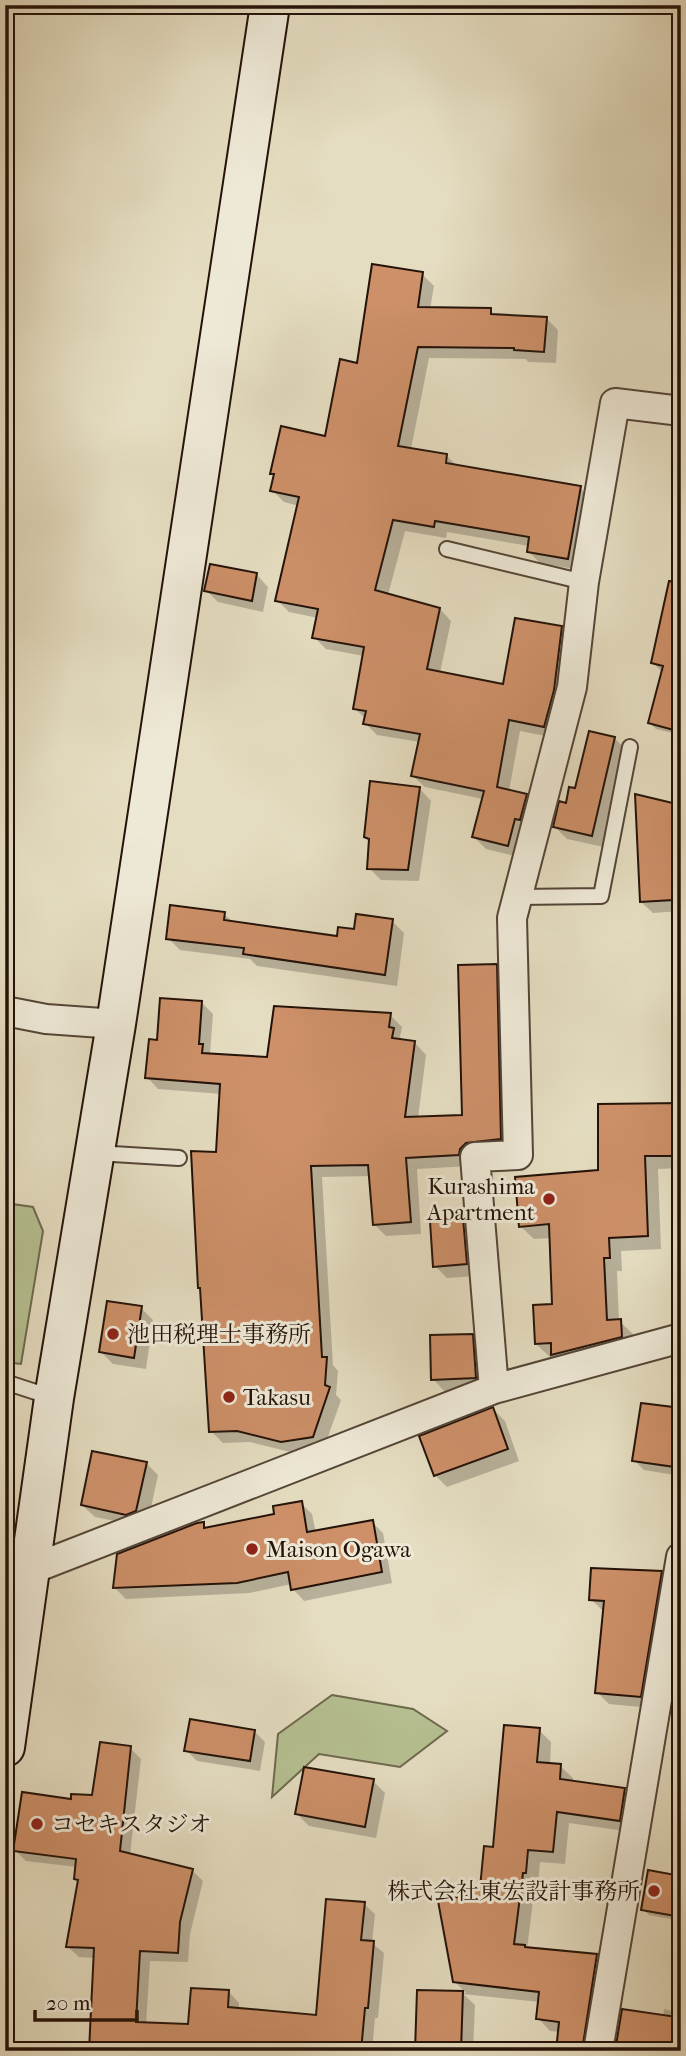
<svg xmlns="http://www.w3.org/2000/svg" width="686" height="2056" font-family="'IM FELL French Canon','Noto Serif JP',serif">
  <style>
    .green { fill: #b6c092; stroke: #6d694e; stroke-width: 2 }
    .shadow { fill: #0003 }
    .building { fill: #cd9069; stroke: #241209; stroke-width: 2 }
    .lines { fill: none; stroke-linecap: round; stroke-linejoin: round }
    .lane-casing { stroke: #544537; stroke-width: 18 }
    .street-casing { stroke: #544537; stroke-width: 32 }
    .secondary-casing { stroke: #241209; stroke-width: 42 }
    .lane { stroke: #eee9d7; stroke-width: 14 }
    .street { stroke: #eee9d7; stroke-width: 28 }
    .secondary { stroke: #eee9d7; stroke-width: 38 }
    .poi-dot { fill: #8f2418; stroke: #eee9d7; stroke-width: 2.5 }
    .labels { text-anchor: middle; stroke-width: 6; stroke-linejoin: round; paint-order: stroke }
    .poi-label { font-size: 23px; fill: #241209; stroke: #eee9d7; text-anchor: start }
  </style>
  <rect width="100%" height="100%" fill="#e5ddc1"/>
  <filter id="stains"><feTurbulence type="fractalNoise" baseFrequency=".00286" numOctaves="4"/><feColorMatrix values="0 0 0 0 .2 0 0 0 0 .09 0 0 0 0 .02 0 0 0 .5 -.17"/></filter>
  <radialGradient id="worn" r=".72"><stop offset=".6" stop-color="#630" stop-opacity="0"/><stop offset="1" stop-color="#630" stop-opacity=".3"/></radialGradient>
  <!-- green -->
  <path class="green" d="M5 1203 33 1207 43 1231 21 1364 5 1362Z
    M332 1695 413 1709 447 1731 400 1767 319 1754 272 1797 278 1734Z"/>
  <!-- shadow -->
  <path class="shadow" d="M422 274 434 286 430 309 490 310 496 316 546 318 558 330 556 363 528 362 526 359 429 358 411 449 446 455 458 467 580 488 592 500 579 570 540 563 528 551 529 546 447 532 446 538 405 531 388 595 440 609 451 621 440 673 505 686 561 628 573 640 556 738 520 731 509 791 526 795 538 807 519 857 486 849 474 837 483 799 425 787 413 776 420 742 377 735 365 723 366 719 355 709 364 656 326 649 314 637 318 618 289 612 277 600 299 506 284 502 272 490 275 476 272 473 326 439 359 365Z
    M256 574 268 587 263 612 218 602 206 590Z
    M681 627 665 675 653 663Z
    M681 695V735L656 729 650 723Z
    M614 738 627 750 604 847 567 839 555 827 577 790Z
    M419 788 431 801 419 881 381 880 369 868 371 842 365 837Z
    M681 807V911L653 913 641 902Z
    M224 914 234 923 338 938 392 921 404 933 397 986 257 966 250 959 180 950 168 938Z
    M496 966 508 978 512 1150 470 1166 417 1169 421 1234 386 1236 374 1224 371 1176 322 1177 333 1365 338 1371 336 1395 341 1400 324 1448 294 1453 250 1442 223 1443 211 1431 221 1094 158 1089 147 1077 159 1042 202 1003 213 1014 210 1054 268 1059 390 1015 402 1027 400 1037 405 1042 415 1043 426 1055 418 1118 464 1116Z
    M681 1105V1168L658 1169 661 1249 621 1251 622 1271H617L619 1321 634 1335 635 1350 566 1368 555 1357H550L536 1344 554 1306 551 1238 534 1239 520 1226 599 1172Z
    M463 1220 475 1232 478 1276 447 1278 435 1266Z
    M141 1308 153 1320 146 1369 113 1364 100 1351Z
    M472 1335 484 1347 487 1390 445 1392 433 1379Z
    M493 1409 505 1421 519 1461 447 1487 435 1475Z
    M681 1410V1476L644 1470 634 1460Z
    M146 1463 158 1475 148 1522 139 1526 95 1517 82 1505Z
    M301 1503 312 1514 316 1533 372 1522 383 1533 392 1583 304 1601 293 1589 292 1584 249 1593 126 1599 115 1588 203 1524 209 1529 276 1516Z
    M648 1572 661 1585 652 1708 609 1704 597 1692 603 1611 591 1599Z
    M681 1669V1705L676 1700Z
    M539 1730 551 1742 550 1765 560 1766 573 1778V1782L624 1790 637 1803 632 1832 569 1823 565 1864 540 1862 538 1885H535L527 1949 597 1956 609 1969 595 2051H558L560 2032 550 2031 538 2018 540 2002 463 1994 475 2005 473 2051H416L419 1992 466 1993 454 1981 474 1896 482 1890 494 1849Z
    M255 1732 265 1742 260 1771 197 1761 186 1750Z
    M130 1748 141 1759 130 1855 192 1870 203 1881 190 1934 188 1962 150 1961 146 2024 190 2026 229 1992 239 2003V2010L318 2017 364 1904 375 1914 372 1943 384 1953 378 2018H375L372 2051H91L95 1958 79 1957 68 1947 79 1882 76 1879 77 1867 26 1861 15 1850 73 1800 94 1797Z
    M373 1781 385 1793 376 1838 309 1826 297 1814Z
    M681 1878V1921L649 1915 643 1909Z
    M664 2009 681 2013V2051H615L663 2016Z"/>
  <!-- building -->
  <path class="building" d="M372 264 423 272 418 307 491 308V314L547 317 544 352 514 350V348L418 347 398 446 447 454 446 463 581 486 568 559 527 552 529 537 435 521 434 527 393 520 375 590 440 608 427 669 503 684 515 618 562 626 554 690 544 727 509 720 497 787 527 794 520 820 515 819 508 846 472 837 484 791 411 776 420 734 363 724 366 711 353 709 364 647 312 638 318 609 275 601 299 497 270 491 274 474H270L281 426 325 436 340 359 357 363Z
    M210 564 257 573 252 601 204 591Z
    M669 581 681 582V732L648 723 663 666 651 663Z
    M589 731 615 737 592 836 553 827 559 801 566 803 569 787 575 788Z
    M370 781 420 787 408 870 367 869 369 839 364 837Z
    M635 794 681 805V833L672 869 673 900 640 902Z
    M170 905 225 912 224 920 337 936 338 927 354 929 356 914 393 919 385 975 243 954 244 948 166 939Z
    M497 964 501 1139 466 1143 460 1149 459 1155 406 1158 411 1222 373 1225 368 1165 311 1166 322 1357H327L325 1385 330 1387 313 1437 281 1442 237 1431 209 1432 200 1288H198L191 1151 216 1152 220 1084 145 1078 149 1039 157 1040 160 998 202 1001 199 1044H203L202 1053 267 1057 274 1006 391 1013 389 1027 394 1028 392 1038 415 1041 405 1117 462 1115 458 965Z
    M681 1103V1156H645L648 1236 609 1238 610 1258H604L607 1320 621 1319 622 1337 551 1355V1343L535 1344 533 1305 552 1304 549 1224 519 1227 515 1177 598 1170V1104Z
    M463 1218 467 1264 433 1267 430 1221Z
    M107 1301 142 1306 134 1358 99 1352Z
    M473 1334 476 1378 431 1380 430 1335Z
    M641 1403 681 1408V1430L675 1467 632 1461Z
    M493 1407 508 1449 434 1476 419 1436Z
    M92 1451 147 1462 136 1511 126 1515 81 1505Z
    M302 1501 307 1532 373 1520 382 1572 291 1590 288 1572 237 1583 113 1588 117 1554 197 1523 204 1522V1528L274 1514 273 1506Z
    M591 1568 662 1571 641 1697 595 1693 604 1601 589 1600Z
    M190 1719 255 1730 250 1761 184 1751Z
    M504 1725 540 1728 537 1762 561 1764 560 1779 625 1788 620 1821 557 1812 553 1852 528 1850 526 1873H523L514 1944 525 1945V1947L597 1954 582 2051H556L559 2022 536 2019 539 1992 453 1982 438 1901 472 1894 473 1887 480 1888 484 1846 493 1847Z
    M100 1742 131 1746 120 1851 193 1869 180 1922 178 1953 140 1951 136 2022 188 2024 191 1988 229 1990 228 2007 316 2015 326 1899 365 1902 361 1940 374 1941 368 2008H365L361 2051H89L94 1948 66 1947 78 1880 74 1879 76 1859 13 1851 22 1792 71 1799V1794L92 1795Z
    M304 1767 374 1779 365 1827 295 1814Z
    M648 1870 681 1876V1917L641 1910Z
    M417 1990 463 1991 461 2051H415Z
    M622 2009 677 2017 671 2051H615Z"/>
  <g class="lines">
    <defs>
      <path id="lane" d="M447 549 584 582
        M517 897 601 896 630 747
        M96 1153 179 1158
        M5 1382 54 1398"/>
      <path id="street" d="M5 1011 46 1019 116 1024
        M494 1389 475 1157 518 1155 512 918 572 687 584 582 615 403 681 411
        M30 1570 494 1389 681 1338
        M598 2051 681 1557"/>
      <path id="secondary" d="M5 1747 54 1398 116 1024 270 5"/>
    </defs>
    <!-- lane casing -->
    <use href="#lane" class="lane-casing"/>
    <!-- street casing -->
    <use href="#street" class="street-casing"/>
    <!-- secondary casing -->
    <use href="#secondary" class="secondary-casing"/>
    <!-- lane -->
    <use href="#lane" class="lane"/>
    <!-- street -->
    <use href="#street" class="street"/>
    <!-- secondary -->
    <use href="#secondary" class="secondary"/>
  </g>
  <!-- markers -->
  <g class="poi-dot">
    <circle cx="549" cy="1199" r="7"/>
    <circle cx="113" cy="1334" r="7"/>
    <circle cx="229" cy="1397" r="7"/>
    <circle cx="252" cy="1549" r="7"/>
    <circle cx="37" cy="1824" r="7"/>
    <circle cx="654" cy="1891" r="7"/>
  </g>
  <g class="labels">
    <!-- poi labels -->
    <g class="poi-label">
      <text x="535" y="1194" text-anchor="end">Kurashima<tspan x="535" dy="26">Apartment</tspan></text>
      <text x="127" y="1342">池田税理士事務所</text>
      <text x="243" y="1405">Takasu</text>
      <text x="266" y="1557">Maison Ogawa</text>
      <text x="51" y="1832">コセキスタジオ</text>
      <text x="640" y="1899" text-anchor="end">株式会社東宏設計事務所</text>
    </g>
  </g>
  <!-- margin -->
  <rect width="686" height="2056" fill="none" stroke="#e5ddc1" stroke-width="28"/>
  <rect x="7" y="7" width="672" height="2042" fill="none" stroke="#241209" stroke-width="3.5"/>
  <rect x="14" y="14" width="658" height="2028" fill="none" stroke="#241209" stroke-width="2"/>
  <!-- scale -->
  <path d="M35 2010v10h102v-10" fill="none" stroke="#241209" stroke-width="3.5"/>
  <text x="46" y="2010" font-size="21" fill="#241209" stroke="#eee9d7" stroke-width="5" paint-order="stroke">20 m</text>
  <rect width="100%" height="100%" filter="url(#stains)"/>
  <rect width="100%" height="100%" fill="url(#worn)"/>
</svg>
